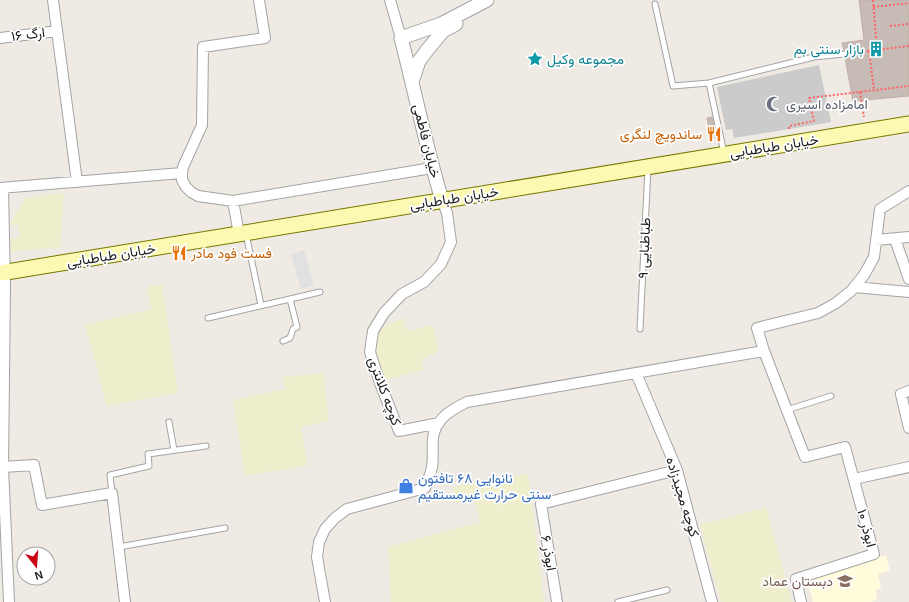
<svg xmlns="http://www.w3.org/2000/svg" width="909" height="602" font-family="Arial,Vazirmatn,sans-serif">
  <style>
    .education { fill: #fffcdc }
    .religious { fill: #cbcbcb }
    .farmland { fill: #efeecd }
    .parking { fill: #e1e1e1 }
    .building { fill: #c7bbb6; stroke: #c1aea4 }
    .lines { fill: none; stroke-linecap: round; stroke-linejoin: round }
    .service-casing { stroke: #a4a4a4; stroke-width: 7 }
    .minor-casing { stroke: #a4a4a4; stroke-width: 12 }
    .tertiary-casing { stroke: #a4a4a4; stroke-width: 15 }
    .secondary-casing { stroke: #777900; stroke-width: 17 }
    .path { stroke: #ff6464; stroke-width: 2; stroke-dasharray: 2 2; stroke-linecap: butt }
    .service { stroke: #fff; stroke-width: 5 }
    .minor { stroke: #fff; stroke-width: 10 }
    .tertiary { stroke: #fff; stroke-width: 13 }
    .secondary { stroke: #fcf9b3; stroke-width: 15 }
    .labels { text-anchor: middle; stroke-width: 3.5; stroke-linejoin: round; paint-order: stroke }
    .street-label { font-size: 14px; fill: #1d1d1d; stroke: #fff }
    .culture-label { font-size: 14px; fill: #0d838f; stroke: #fff; text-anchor: end }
    .worship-label { font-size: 14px; fill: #5b616d; stroke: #fff; text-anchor: start }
    .food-label { font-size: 14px; fill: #c56008; stroke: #fff; text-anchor: end }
    .shop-label { font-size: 14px; fill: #366cbe; stroke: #fff; text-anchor: start }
    .education-label { font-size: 14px; fill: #785e54; stroke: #fff; text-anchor: end }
  </style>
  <rect width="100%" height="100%" fill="#efeae3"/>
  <!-- education -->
  <path class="education" d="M886 555 890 570 878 574 881 588 876 590 877 600 871 602H813L808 584 811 578Z"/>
  <!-- religious -->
  <path class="religious" d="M819 65 831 122 734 138 732 129 726 130 717 87Z"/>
  <!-- farmland -->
  <path class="farmland" d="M64 193 60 247 11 252 10 238H19V225H10L25 198Z
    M162 284 178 393 107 406 85 325 151 309 147 287Z
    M403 318 407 331 433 325 439 351 422 359 423 370 381 381 375 359 374 343 378 333 385 326Z
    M323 373 329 421 301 427 308 465 245 476 233 400 285 389 283 377Z
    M528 473 544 602H391L388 547 480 522 474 499 455 503 453 487Z
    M766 507 792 602H721L700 525Z"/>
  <!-- parking -->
  <path class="parking" d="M304 250 314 285 301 289 291 254Z"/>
  <!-- building -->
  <path class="building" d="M859 0H909V96L853 101 845 58 847 56 848 53 846 51 844 50 842 43 864 40Z
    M712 117 716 137 711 138 707 118Z"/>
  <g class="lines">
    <defs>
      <path id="service" d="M655 4 673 86 709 83 814 57 844 54
        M709 83 724 153
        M246 234 261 305
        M208 318 320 292
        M640 329 648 168
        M283 341 290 338 293 329 297 327 290 299
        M787 410 831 396
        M169 422 174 450
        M112 493 110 475 149 466 148 454 206 446
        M119 547 225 528
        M618 602 667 590"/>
      <path id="minor" d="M53 0 77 182
        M259 0 265 38 203 47 202 125 183 167 182 173V180L186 187 191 192 198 196 233 201 432 168
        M390 0 401 38
        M0 38 57 31
        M0 188 182 173
        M3 188 5 286 3 467 9 602
        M233 201 239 234
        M895 239 909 279
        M876 240 909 237
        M854 287 909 292
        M764 351 805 457 845 447 874 554 796 579 801 602
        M636 373 677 470 712 602
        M909 391 901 394 909 428
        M439 423 399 431 380 383 370 352 373 331 384 313 402 294 424 282 441 264 451 242 447 213 442 200
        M3 467 34 465 42 505 112 493 125 602
        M854 479 909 467
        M325 602 317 557 319 542 325 529 335 518 347 509 425 488C427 481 431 474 432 467 434 456 431 443 434 433 438 417 453 409 467 402L764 351 757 328 818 313 836 303 851 291 864 275 874 257 880 209 909 191
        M557 602 541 504 677 470"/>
      <path id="tertiary" d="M412 82 419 61 428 49 443 31 456 24
        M442 200C426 147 415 92 401 38L441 24 487 0"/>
      <path id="secondary" d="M0 273 909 124"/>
    </defs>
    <!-- service casing -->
    <use href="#service" class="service-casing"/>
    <!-- minor casing -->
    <use href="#minor" class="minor-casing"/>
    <!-- tertiary casing -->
    <use href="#tertiary" class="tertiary-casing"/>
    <!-- secondary casing -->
    <use href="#secondary" class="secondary-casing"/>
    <!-- path -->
    <path class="path" d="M873 0 877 50
      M873 7 909 3
      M890 26 909 24
      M869 51 874 90
      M851 53 909 46
      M860 92 864 117
      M789 129V126L814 121 809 98 909 86"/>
    <!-- service -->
    <use href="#service" class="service"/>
    <!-- minor -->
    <use href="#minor" class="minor"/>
    <!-- tertiary -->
    <use href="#tertiary" class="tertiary"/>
    <!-- secondary -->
    <use href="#secondary" class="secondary"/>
  </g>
  <!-- icons -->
  <defs>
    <symbol id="building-bare" viewBox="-9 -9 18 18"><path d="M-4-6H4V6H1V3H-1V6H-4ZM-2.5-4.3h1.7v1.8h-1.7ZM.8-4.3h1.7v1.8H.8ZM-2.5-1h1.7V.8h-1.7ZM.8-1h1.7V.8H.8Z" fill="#0f9aa8" stroke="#fff" stroke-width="2.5" paint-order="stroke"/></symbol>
    <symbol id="sight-bare" viewBox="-9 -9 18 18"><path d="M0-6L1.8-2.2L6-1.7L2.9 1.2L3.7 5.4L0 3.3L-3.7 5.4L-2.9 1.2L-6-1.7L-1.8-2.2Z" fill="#0f9aa8" stroke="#fff" stroke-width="2.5" paint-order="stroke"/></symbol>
    <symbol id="mosque-bare" viewBox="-9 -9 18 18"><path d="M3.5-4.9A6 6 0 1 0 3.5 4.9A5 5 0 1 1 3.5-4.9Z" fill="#6b7280" stroke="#fff" stroke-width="2.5" paint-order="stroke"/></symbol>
    <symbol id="restaurant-bare" viewBox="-9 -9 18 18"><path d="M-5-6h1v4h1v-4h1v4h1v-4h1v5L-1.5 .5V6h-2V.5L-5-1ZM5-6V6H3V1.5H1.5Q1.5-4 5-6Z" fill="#e8710a" stroke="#fff" stroke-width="2.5" paint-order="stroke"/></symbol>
    <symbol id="shop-bare" viewBox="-9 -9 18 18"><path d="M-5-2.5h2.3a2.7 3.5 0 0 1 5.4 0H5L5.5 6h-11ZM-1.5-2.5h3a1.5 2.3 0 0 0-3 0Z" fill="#3f7fe0" stroke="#fff" stroke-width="2.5" paint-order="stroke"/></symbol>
    <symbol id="school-bare" viewBox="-9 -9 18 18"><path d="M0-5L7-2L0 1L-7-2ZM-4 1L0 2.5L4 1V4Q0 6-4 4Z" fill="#8d6e63" stroke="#fff" stroke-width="2.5" paint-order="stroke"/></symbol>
  </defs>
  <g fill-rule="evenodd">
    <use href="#building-bare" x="865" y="38" width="22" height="22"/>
    <use href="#sight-bare" x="524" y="48" width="22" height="22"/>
    <use href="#mosque-bare" x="763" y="93" width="22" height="22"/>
    <use href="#restaurant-bare" x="703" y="123" width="22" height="22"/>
    <use href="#restaurant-bare" x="168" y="242" width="22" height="22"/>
    <use href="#shop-bare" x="395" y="475" width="22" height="22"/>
    <use href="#school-bare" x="834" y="570" width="22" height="22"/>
  </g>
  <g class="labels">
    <!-- street labels -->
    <g class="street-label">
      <text transform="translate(28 34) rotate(-7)" y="5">ارگ ۱۶</text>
      <text transform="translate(427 141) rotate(76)" y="5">خیابان فاطمی</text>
      <text transform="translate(774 146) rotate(-9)" y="5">خیابان طباطبایی</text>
      <text transform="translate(454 198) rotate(-9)" y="5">خیابان طباطبایی</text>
      <text transform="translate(644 248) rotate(-87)" y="5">طباطبایی ۹</text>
      <text transform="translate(111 255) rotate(-9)" y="5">خیابان طباطبایی</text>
      <text transform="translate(385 391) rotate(70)" y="5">کوچه کلانتری</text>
      <text transform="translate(683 497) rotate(73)" y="5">کوچه مجیدزاده</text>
      <text transform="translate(867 528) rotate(75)" y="5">ابوذر ۱۰</text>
      <text transform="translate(549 553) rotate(80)" y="5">ابوذر ۶</text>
    </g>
    <!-- culture labels -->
    <g class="culture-label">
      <text x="864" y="54">بازار سنتی بم</text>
      <text x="547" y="64" text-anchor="start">مجموعه وکیل</text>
    </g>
    <!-- worship labels -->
    <g class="worship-label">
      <text x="786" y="109">امامزاده اسیری</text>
    </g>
    <!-- food labels -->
    <g class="food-label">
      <text x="702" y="139">ساندویچ لنگری</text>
      <text x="191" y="258" text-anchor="start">فست فود مادر</text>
    </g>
    <!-- shop labels -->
    <g class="shop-label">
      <text x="418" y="483">نانوایی ۶۸ تافتون<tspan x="418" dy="16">سنتی حرارت غیرمستقیم</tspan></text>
    </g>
    <!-- education labels -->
    <g class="education-label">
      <text x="833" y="586">دبستان عماد</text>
    </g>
  </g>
  <!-- north arrow -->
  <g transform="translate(36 566) rotate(163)"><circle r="19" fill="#ffffff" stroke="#a5a5a5"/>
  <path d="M0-3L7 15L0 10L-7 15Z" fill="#cb0014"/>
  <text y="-6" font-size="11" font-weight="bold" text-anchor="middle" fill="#1d1d1d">N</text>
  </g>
</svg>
